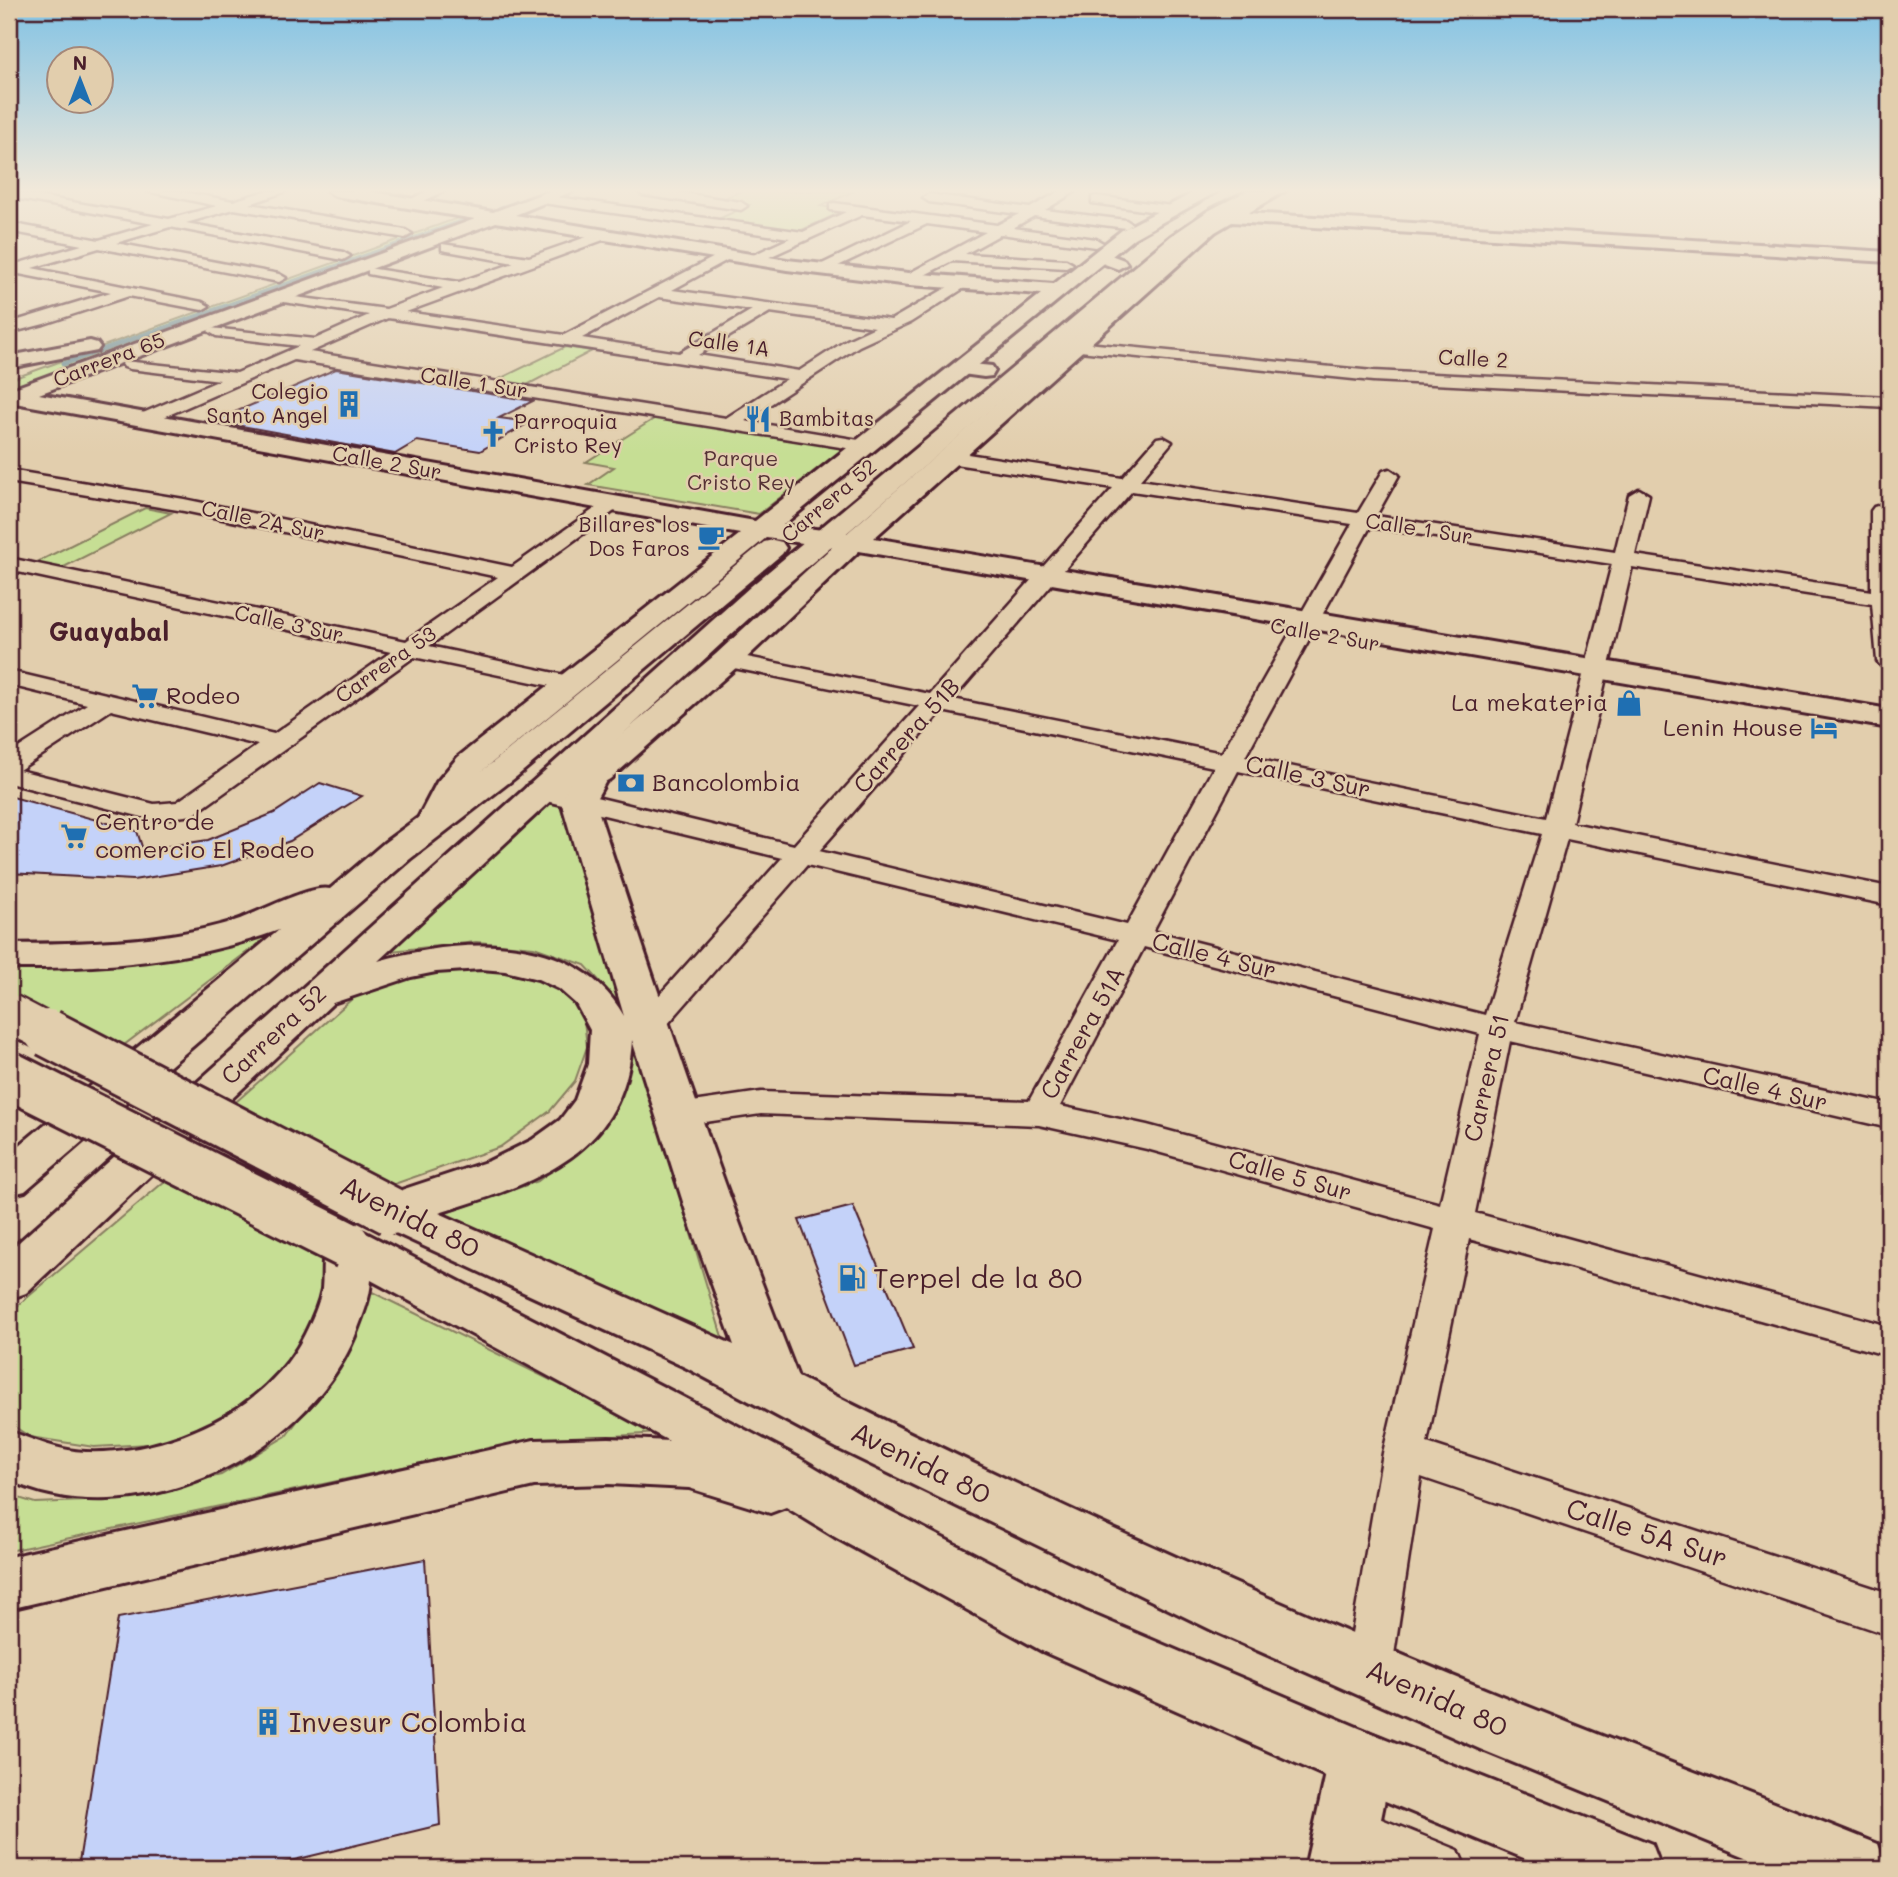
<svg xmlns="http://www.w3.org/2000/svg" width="1898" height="1877" font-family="Mali,sans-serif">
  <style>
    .green { fill: #c6de94; stroke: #887e60; stroke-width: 2 }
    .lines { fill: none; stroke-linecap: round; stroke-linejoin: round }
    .stream-far1 { stroke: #6e8d97; stroke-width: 4.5 }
    .stream { stroke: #6e8d97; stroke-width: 5 }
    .building { fill: #c4d2f9; stroke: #4a1f2b; stroke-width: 2 }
    .street-casing { stroke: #4a1f2b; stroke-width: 5 }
    .secondary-casing { stroke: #4a1f2b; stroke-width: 6 }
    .primary-casing { stroke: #4a1f2b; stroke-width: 6 }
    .street { fill: #e2cead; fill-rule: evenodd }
    .secondary { fill: #e2cead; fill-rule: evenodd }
    .primary { fill: #e2cead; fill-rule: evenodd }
    .primary-bridge-far1-casing { stroke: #4a1f2b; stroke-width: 42; stroke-linecap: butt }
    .primary-bridge-casing { stroke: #4a1f2b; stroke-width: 52; stroke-linecap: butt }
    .primary-bridge-far1 { stroke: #e2cead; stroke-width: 37 }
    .primary-bridge { stroke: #e2cead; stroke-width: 46 }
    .labels { text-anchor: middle; stroke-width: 5; stroke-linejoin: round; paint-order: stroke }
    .far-street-label { font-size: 21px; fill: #4a1f2b; stroke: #e2cead }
    .far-poi-label { font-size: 21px; fill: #4a1f2b; stroke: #e2cead; text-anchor: end }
    .far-park-label { font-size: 21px; fill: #563236; stroke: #e2cead }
    .poi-label { font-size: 24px; fill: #4a1f2b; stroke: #e2cead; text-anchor: start }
    .street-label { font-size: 24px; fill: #4a1f2b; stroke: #e2cead }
    .far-district-label { font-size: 26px; font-weight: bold; fill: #4a1f2b; stroke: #e2cead }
    .near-street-label { font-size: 28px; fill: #4a1f2b; stroke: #e2cead }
    .near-poi-label { font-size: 28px; fill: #4a1f2b; stroke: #e2cead; text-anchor: start }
  </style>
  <rect width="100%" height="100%" fill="#e2cead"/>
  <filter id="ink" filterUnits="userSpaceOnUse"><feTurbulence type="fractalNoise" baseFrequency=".0143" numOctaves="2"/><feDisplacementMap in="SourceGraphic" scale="14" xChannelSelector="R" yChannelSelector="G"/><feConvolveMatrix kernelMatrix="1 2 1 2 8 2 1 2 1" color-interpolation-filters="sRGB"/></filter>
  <g filter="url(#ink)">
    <!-- green -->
    <path class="green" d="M742 191H854L821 206 846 210 795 233 712 222 749 205 719 200Z
      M458 218 478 221 9 393V380Z
      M565 347 592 351 527 385 493 382Z
      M657 417 845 447 759 514 588 485 614 467 586 462Z
      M145 508 171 513 60 569 33 564Z
      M548 801 562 805 726 1350 440 1215 538 1181 580 1147 626 1051 605 987 585 965 534 947 476 942 391 951Z
      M271 934 116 1051 9 999V963C101 968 182 958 271 934Z
      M476 965 531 975 563 989 583 1011 587 1047 575 1081 550 1111 500 1147 386 1187 228 1109 371 982Z
      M165 1181 331 1264 303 1356 246 1405 169 1443 94 1447 30 1437 9 1423V1313Z
      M366 1289 658 1433 515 1443 9 1551V1495L35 1503 111 1500 221 1475 286 1436 335 1371Z"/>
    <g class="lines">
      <!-- stream-far1 -->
      <path class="stream-far1" d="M500 208 542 194
        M147 334 468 219"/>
      <!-- stream -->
      <path class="stream" d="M63 364 152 332"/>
    </g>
    <!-- building -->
    <path class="building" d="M336 369 533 401 499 418 530 422 480 451 417 441 395 454 214 421Z
      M320 783 362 796 290 841 221 866 133 880 9 873V796L137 831 143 850 208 840 274 813Z
      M853 1206 913 1349 854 1365 799 1220Z
      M425 1559 440 1825 261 1868H78L118 1618Z"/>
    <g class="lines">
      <defs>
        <path id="street" d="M9 191 169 219 217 206 147 191H177L233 201 266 191H287L250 204 405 230 412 234 405 238 234 209 186 223 343 252 350 256 343 260 170 227 116 243 279 274 286 278 279 282 99 248 32 268 202 302 209 306 202 310 129 296 44 324 9 333V323L111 292 9 272V266L82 245 9 231V223L99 240 153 224 9 197Z
          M427 191H444L414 206H406L404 203Z
          M637 191H670L741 202 747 206 741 210 643 195Z
          M1060 191H1076L1045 210 1126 220 1132 224 1126 228 1034 216 1013 228 1096 239 1103 243 1096 247 1001 234 965 254 1066 260 1073 264 1066 268 952 261 909 283 904 282V276L986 232 927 224 823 273 818 272V266L911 221 862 215 756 263 751 262V256L790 238 543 203 537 199 543 195 803 232 846 212 830 210V204L834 203 997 225 1019 214 929 202 923 198 929 194 1030 208Z
          M1096 196 1172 206 1178 210 1172 214 1092 203V197Z
          M601 232 606 233V239L406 312 564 335 726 251 733 255 731 258 672 290 891 320 960 280 965 279 972 283 911 322 859 346 745 421 871 442 874 446 871 450 865 451 294 360 148 424 142 425 133 420 136 416 220 380 130 369 124 367 122 364 124 361 237 373 299 346 216 336 208 331 211 328 315 339 369 315 277 301 270 297 272 294 386 309 443 288 368 274V268L459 282 514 263 442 250V244L529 257ZM659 297 752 310 679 353 582 338ZM770 312 875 327 847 340 799 371 698 355ZM388 318 787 379 726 418 310 352Z
          M1056 340 1373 371 1889 397V407L1373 381 1050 348 1048 345Z
          M1163 437 1172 442 1140 480 1358 513 1383 471 1390 469 1399 475 1376 516 1615 552 1629 495 1639 489 1649 495 1635 555 1871 591V511L1874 507 1881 505 1889 509V668L1881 666 1877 661 1872 604 1632 567 1572 823 1889 887V905L1567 839 1515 1022 1889 1104V1128L1510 1041 1475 1213 1889 1326V1356L1469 1239 1427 1443 1889 1593V1635L1421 1477 1392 1668 1386 1684 1369 1690 1352 1684 1346 1668 1383 1453 1435 1229 1147 1149 1039 1125 761 1114 677 1126 665 1122 660 1114 665 1106 761 1092 1029 1101 1118 940 807 865 659 1034 648 1037 637 1034 632 1027 637 1020 782 858 550 802 546 796 550 790 559 788 794 845 919 706 719 665 715 660 719 655 727 653 930 694 1113 488 948 463 941 461 939 457 941 453 948 451 1122 478 1157 438ZM1132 491 1352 524 1222 753 953 699ZM1370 527 1612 564 1546 818 1245 757ZM942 711 1214 767 1127 925 819 851ZM1238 771 1542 834 1485 1015 1153 931ZM1144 947 1480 1034 1440 1204 1147 1125 1060 1106Z
          M9 470 184 499 512 567 607 500 614 498 624 504 429 646 578 678 582 683 578 688 570 690 414 657 193 815 154 820 9 783V754L87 704 9 685V671L274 734 391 652 9 570V558L406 641 498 577 184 511 9 482ZM111 710 258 745 177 802 154 804 19 770Z
          M1347 1805 1458 1850 1466 1868H1378L1329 1848 1322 1830 1329 1812Z"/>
        <path id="secondary" d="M9 191H17V192L9 197Z
          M327 191H367L493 212 549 191H573L515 215 787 260 909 273 1054 284 1122 230 1197 191H1218L1134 238 783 525 847 533 1203 224 1264 191H1285L1248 213 1889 252V262L1232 222 1215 232 874 538 1889 709V728L859 551 738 666 610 779C587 793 555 806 528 799L523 792 528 785 568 776 586 765 716 654 832 547 766 538 482 771 469 786 445 829 433 832 421 829 416 822 437 782 458 757 740 534 9 402V390L475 219 335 196ZM496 222 787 270 909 285 1041 294 755 521 39 394Z
          M1361 1729 1383 1738 1393 1760 1371 1868H1305L1329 1760 1339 1738Z"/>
        <path id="primary" d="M1247 191H1268L1183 244 771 598 584 770 602 772 607 779 595 801C658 995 723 1187 798 1377 1031 1495 1272 1603 1514 1701 1635 1750 1757 1795 1878 1844L1887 1868H1773L1480 1749 1216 1632 837 1448 687 1368 374 1223 368 1211 374 1199 489 1161 532 1140 560 1120 575 1100 588 1064 590 1030 576 1004 559 989 538 979 505 971 481 969 436 972 411 977 333 1003 26 1293 9 1299V1251L751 586 1171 236 1208 211ZM571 782 561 801 624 1016C576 930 460 938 378 961ZM632 1040 689 1221 734 1345 439 1213C534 1183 625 1156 632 1040Z
          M1100 251 1124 260 1127 264 1118 269 1094 260 1091 256Z
          M90 341 97 343 100 347 97 351 9 368V356Z
          M962 363 992 366 995 371 992 376 984 377 955 373 951 369 955 365Z
          M773 540 782 542 786 548 782 554 516 777 410 859 25 1191 9 1195V1154L279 930C193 962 100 969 9 968V944C84 943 161 943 234 921 256 914 311 884 330 889L384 843 492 763 764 542Z
          M347 1227 364 1232 677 1394 799 1458 875 1503 1084 1611 1371 1733 1652 1844 1661 1868H1548L1339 1782 1042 1651 835 1537 786 1507 770 1513 689 1488 609 1484 534 1486 9 1609V1557L534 1440 609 1438 669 1441 371 1280C370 1300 362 1317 355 1336 305 1458 132 1538 9 1480V1431C35 1440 58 1451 86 1452 167 1455 268 1411 305 1334 312 1320 319 1305 322 1289 324 1269 320 1251 330 1232Z"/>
      </defs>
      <!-- street casing -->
      <use href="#street" class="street-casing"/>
      <!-- secondary casing -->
      <use href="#secondary" class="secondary-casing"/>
      <!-- primary casing -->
      <use href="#primary" class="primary-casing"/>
      <!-- street -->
      <use href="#street" class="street"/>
      <!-- secondary -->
      <use href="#secondary" class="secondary"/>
      <!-- primary -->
      <use href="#primary" class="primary"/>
      <defs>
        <path id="primary-bridge-far1" d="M9 1013 51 1035"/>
        <path id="primary-bridge" d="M48 1033 391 1211
          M9 1075 347 1245"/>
      </defs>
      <!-- primary-bridge-far1 casing -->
      <use href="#primary-bridge-far1" class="primary-bridge-far1-casing"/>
      <!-- primary-bridge casing -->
      <use href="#primary-bridge" class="primary-bridge-casing"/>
      <!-- primary-bridge-far1 -->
      <use href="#primary-bridge-far1" class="primary-bridge-far1"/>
      <!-- primary-bridge -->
      <use href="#primary-bridge" class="primary-bridge"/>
    </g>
  </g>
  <!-- sky -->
  <linearGradient id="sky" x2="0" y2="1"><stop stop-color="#81c2e4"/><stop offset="0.42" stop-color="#f2e9da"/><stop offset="1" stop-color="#f2e9da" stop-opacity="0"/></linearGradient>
  <rect width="1898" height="454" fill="url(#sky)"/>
  <!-- icons -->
  <defs>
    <symbol id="building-bare" viewBox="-9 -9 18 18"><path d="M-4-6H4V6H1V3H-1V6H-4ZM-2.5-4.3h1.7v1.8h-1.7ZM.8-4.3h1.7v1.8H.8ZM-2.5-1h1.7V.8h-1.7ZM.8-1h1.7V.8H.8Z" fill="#1f6fb2" stroke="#e2cead" stroke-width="2.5" paint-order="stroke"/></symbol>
    <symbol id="restaurant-bare" viewBox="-9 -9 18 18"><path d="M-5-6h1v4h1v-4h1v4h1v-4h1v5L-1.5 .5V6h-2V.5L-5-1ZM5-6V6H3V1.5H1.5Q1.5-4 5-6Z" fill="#1f6fb2" stroke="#e2cead" stroke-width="2.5" paint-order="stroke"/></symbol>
    <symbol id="church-bare" viewBox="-9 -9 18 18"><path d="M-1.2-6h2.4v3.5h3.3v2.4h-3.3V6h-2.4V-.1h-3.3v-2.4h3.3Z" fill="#1f6fb2" stroke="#e2cead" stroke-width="2.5" paint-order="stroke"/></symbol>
    <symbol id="cafe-bare" viewBox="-9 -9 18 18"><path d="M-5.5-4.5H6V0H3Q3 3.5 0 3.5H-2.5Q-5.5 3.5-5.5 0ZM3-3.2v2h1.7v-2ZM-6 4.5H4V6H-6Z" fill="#1f6fb2" stroke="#e2cead" stroke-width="2.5" paint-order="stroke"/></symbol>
    <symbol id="supermarket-bare" viewBox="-9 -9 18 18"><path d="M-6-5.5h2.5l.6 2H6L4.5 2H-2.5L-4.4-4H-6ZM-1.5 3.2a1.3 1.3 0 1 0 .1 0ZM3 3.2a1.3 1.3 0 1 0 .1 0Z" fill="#1f6fb2" stroke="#e2cead" stroke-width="2.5" paint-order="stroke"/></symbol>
    <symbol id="shop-bare" viewBox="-9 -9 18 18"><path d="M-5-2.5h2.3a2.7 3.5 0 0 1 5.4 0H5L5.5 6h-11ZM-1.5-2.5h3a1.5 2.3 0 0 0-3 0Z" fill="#1f6fb2" stroke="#e2cead" stroke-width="2.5" paint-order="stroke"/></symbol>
    <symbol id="hotel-bare" viewBox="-9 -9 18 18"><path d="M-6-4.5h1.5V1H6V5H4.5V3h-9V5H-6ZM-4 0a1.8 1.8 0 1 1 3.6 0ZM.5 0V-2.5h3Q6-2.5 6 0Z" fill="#1f6fb2" stroke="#e2cead" stroke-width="2.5" paint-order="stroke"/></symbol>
    <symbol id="bank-bare" viewBox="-9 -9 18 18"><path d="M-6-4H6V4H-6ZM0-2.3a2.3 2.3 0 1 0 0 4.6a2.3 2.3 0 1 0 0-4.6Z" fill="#1f6fb2" stroke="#e2cead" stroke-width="2.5" paint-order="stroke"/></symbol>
    <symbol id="fuel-bare" viewBox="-9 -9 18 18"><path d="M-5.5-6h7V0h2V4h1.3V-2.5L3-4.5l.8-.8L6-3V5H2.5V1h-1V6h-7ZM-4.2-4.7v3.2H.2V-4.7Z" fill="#1f6fb2" stroke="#e2cead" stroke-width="2.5" paint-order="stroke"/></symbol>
  </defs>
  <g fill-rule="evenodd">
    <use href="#building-bare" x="330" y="385" width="38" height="38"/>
    <use href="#restaurant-bare" x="739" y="400" width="38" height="38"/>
    <use href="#church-bare" x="474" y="415" width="38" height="38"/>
    <use href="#cafe-bare" x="692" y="518" width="38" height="38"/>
    <use href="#supermarket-bare" x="126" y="677" width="38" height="38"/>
    <use href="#shop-bare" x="1610" y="684" width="38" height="38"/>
    <use href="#hotel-bare" x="1805" y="709" width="38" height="38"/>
    <use href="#bank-bare" x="612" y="764" width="38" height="38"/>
    <use href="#supermarket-bare" x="55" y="817" width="38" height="38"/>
    <use href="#fuel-bare" x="833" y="1259" width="38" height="38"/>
    <use href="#building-bare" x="249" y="1703" width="38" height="38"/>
  </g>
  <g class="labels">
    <!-- far-street labels -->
    <g class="far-street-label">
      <text transform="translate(729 344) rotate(8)" y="7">Calle 1A</text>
      <text transform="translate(1473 359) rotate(3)" y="7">Calle 2</text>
      <text transform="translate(109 360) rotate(-21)" y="7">Carrera 65</text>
      <text transform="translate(474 383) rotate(9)" y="7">Calle 1 Sur</text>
      <text transform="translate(387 463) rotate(10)" y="7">Calle 2 Sur</text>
      <text transform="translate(829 501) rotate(-40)" y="7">Carrera 52</text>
      <text transform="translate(263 521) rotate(12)" y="7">Calle 2A Sur</text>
      <text transform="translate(1419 529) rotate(9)" y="7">Calle 1 Sur</text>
      <text transform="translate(289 624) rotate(12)" y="7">Calle 3 Sur</text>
      <text transform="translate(1325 635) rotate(10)" y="7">Calle 2 Sur</text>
      <text transform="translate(386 665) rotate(-35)" y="7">Carrera 53</text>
    </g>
    <!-- far-poi labels -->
    <g class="far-poi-label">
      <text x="328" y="399">Colegio<tspan x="328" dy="24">Santo Angel</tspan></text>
      <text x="779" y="426" text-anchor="start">Bambitas</text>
      <text x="514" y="429" text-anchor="start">Parroquia<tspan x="514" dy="24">Cristo Rey</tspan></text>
      <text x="690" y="532">Billares los<tspan x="690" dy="24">Dos Faros</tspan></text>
    </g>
    <!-- far-park labels -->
    <g class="far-park-label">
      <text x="741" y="466">Parque<tspan x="741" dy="24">Cristo Rey</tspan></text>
    </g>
    <!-- poi labels -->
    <g class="poi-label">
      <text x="166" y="704">Rodeo</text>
      <text x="1608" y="711" text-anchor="end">La mekateria</text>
      <text x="1803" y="736" text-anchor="end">Lenin House</text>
      <text x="652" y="791">Bancolombia</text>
      <text x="95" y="830">Centro de<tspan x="95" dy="28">comercio El Rodeo</tspan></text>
    </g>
    <!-- street labels -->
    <g class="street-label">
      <text transform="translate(907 736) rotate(-48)" y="8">Carrera 51B</text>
      <text transform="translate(1308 777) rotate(12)" y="8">Calle 3 Sur</text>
      <text transform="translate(1214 956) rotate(14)" y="8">Calle 4 Sur</text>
      <text transform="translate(1083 1033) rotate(-61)" y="8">Carrera 51A</text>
      <text transform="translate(274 1035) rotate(-43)" y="8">Carrera 52</text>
      <text transform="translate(1487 1078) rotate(-77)" y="8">Carrera 51</text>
      <text transform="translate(1765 1089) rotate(13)" y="8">Calle 4 Sur</text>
      <text transform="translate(1290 1176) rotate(16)" y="8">Calle 5 Sur</text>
    </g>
    <!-- far-district labels -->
    <g class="far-district-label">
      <text x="109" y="641">Guayabal</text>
    </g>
    <!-- near-street labels -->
    <g class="near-street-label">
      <text transform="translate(410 1217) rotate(26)" y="10">Avenida 80</text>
      <text transform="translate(921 1463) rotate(26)" y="10">Avenida 80</text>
      <text transform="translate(1647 1533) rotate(18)" y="10">Calle 5A Sur</text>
      <text transform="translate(1437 1698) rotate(24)" y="10">Avenida 80</text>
    </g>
    <!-- near-poi labels -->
    <g class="near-poi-label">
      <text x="873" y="1288">Terpel de la 80</text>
      <text x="289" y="1732">Invesur Colombia</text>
    </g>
  </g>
  <!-- margin -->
  <rect width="1898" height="1877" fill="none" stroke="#e2cead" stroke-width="35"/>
  <rect x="18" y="18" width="1863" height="1842" fill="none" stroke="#4a1f2b" stroke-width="2.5" filter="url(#ink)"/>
  <!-- north arrow -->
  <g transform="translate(80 80)"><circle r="33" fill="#e2cead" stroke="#a58879" stroke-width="2"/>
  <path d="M0-5L12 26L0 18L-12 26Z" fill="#1f6fb2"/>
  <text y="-10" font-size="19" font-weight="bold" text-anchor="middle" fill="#4a1f2b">N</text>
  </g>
</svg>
